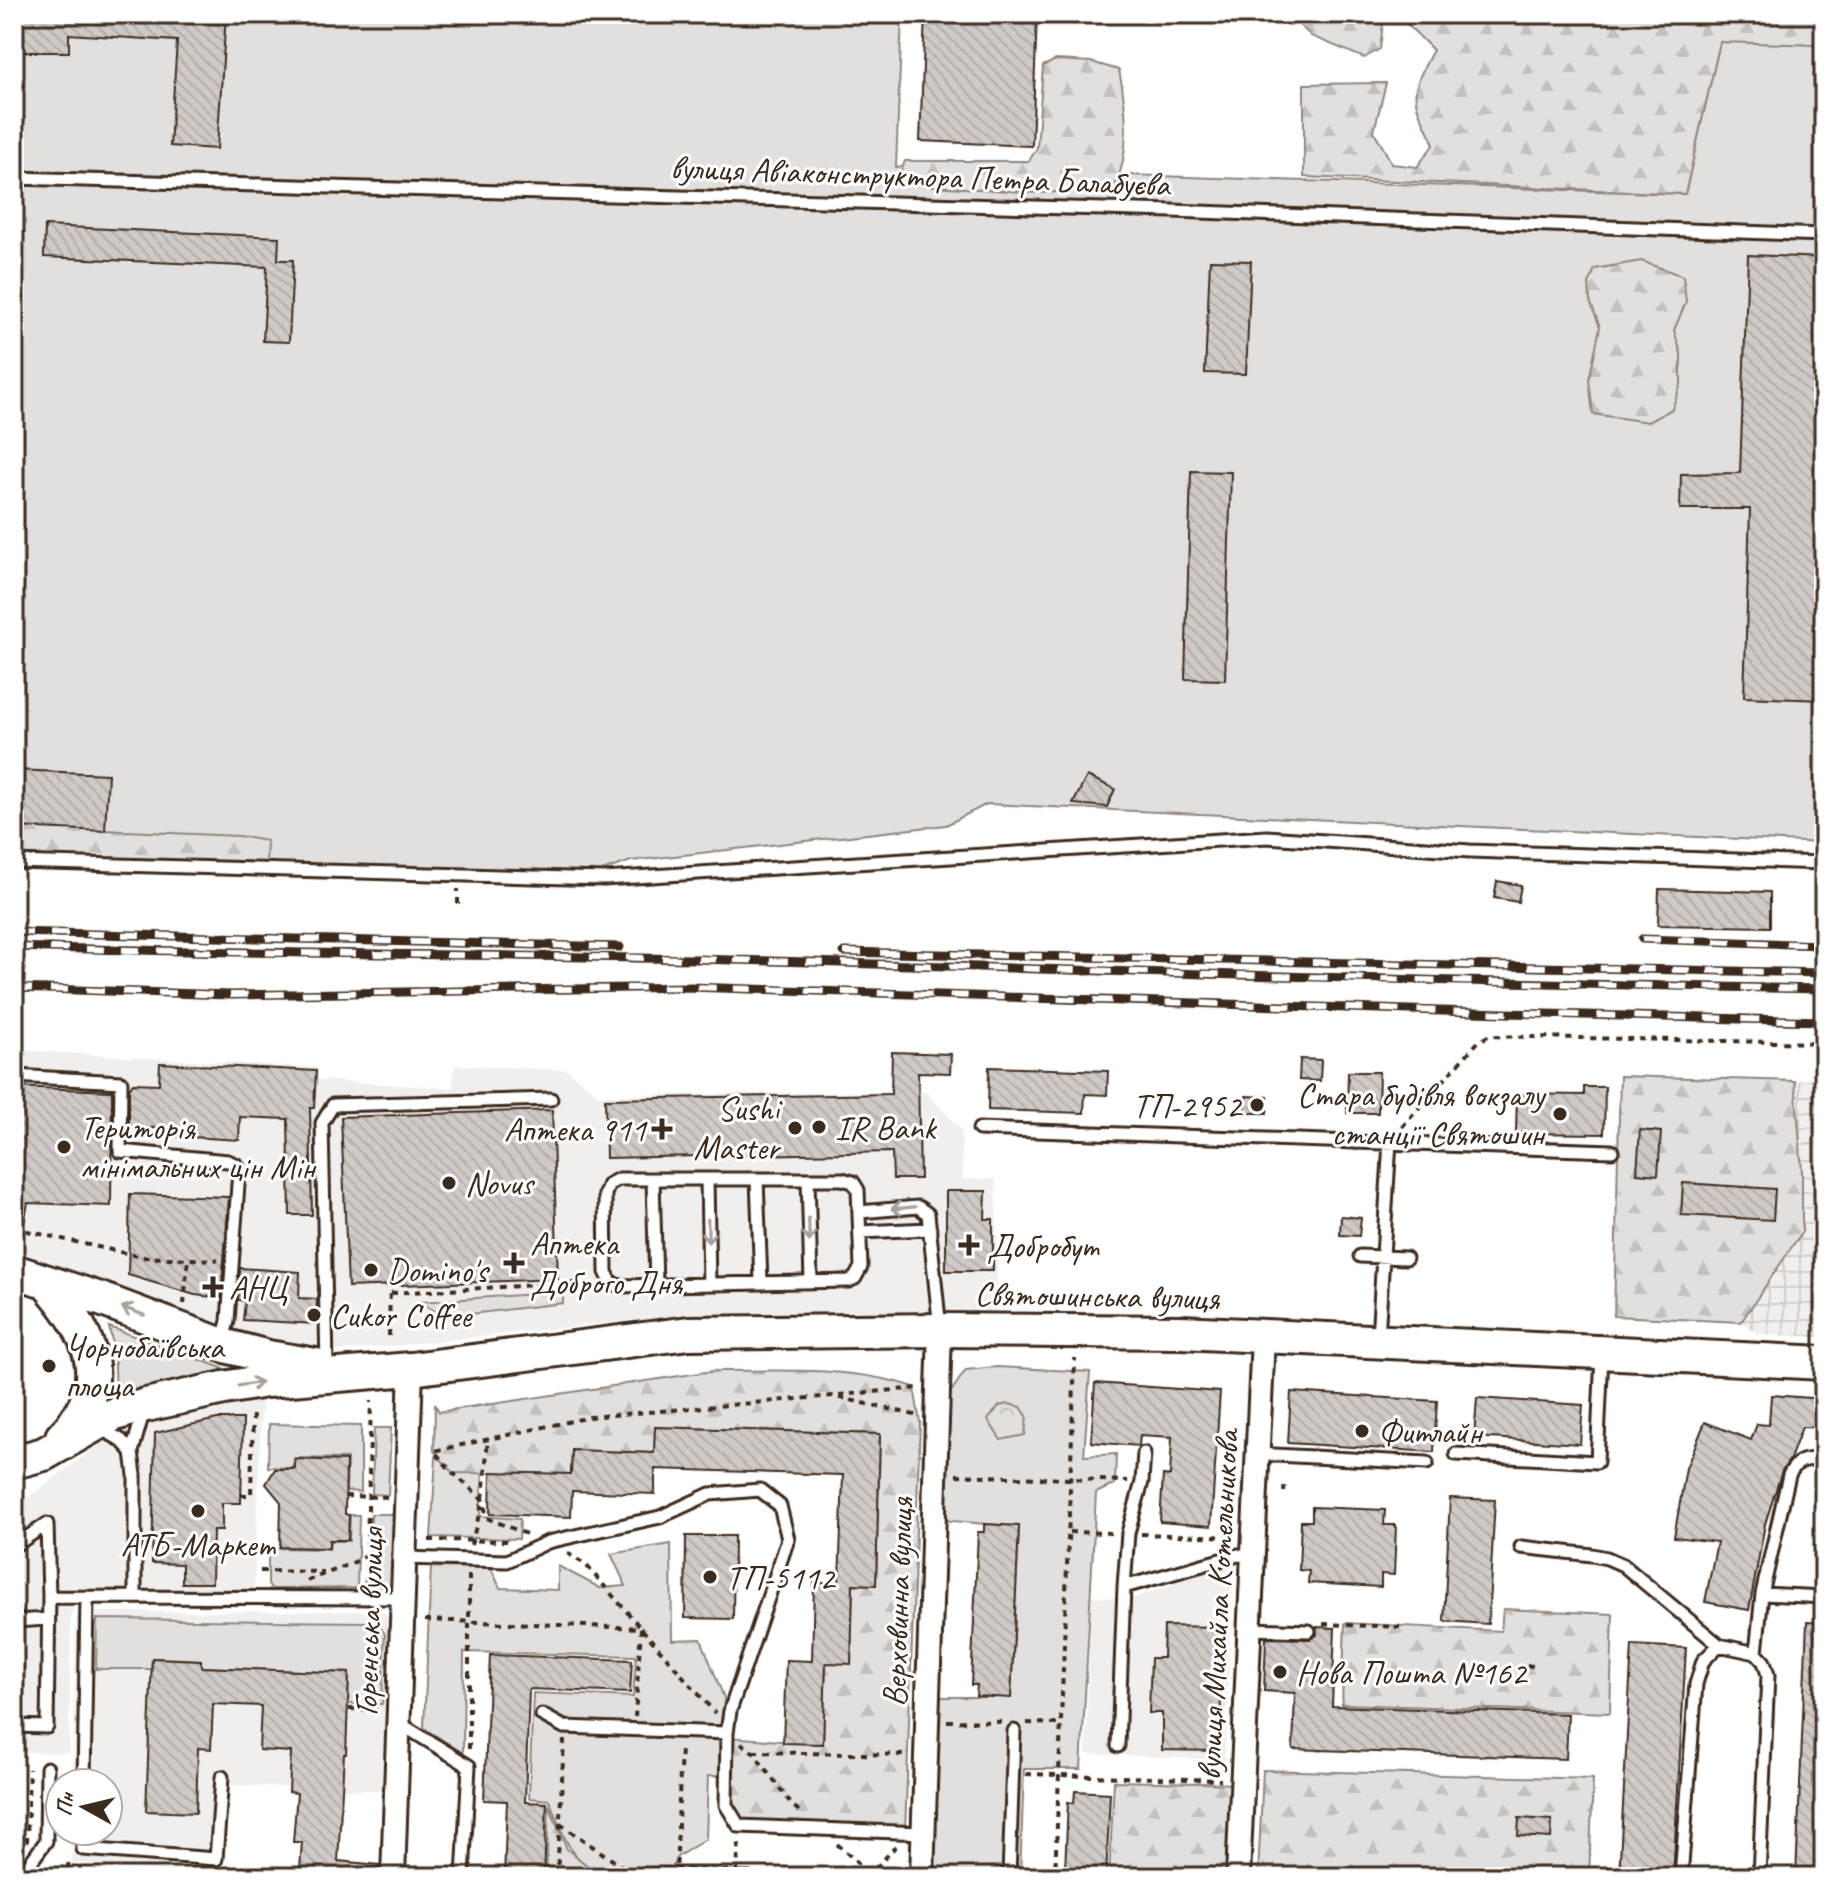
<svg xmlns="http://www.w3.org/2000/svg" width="1838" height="1891" font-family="Caveat,sans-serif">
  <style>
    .built { fill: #f1efee }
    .industrial { fill: url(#industrial-grid) }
    .grass { fill: #e2e0de; stroke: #8e857e; stroke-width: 2 }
    .forest { fill: url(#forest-firs); stroke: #8e857e; stroke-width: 2 }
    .park { fill: url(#park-crowns); stroke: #8e857e; stroke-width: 2 }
    .building { fill: url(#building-back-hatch); stroke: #3b2a1e; stroke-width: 2 }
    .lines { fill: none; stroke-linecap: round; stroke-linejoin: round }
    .service-casing { stroke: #3b2a1e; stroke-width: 17 }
    .minor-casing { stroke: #3b2a1e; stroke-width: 28 }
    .secondary-casing { stroke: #3b2a1e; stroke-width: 38 }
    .path { stroke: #3b2a1e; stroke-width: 4; stroke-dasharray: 6 6; stroke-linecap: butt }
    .service { stroke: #fff; stroke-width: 11 }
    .minor { stroke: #fff; stroke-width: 22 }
    .secondary { stroke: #fff; stroke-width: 32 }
    .rail-casing { stroke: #3b2a1e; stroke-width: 9 }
    .rail { stroke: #fff; stroke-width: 6; stroke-dasharray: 18; stroke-linecap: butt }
    .oneway { stroke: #a79f9a }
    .poi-dot { fill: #3b2a1e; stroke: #fff; stroke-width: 3 }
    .labels { text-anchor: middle; stroke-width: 6; stroke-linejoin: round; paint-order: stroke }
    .street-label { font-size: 34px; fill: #3b2a1e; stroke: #fff }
    .poi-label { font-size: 34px; fill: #3b2a1e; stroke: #fff; text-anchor: start }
  </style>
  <defs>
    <pattern id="industrial-grid" width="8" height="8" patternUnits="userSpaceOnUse" patternTransform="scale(2)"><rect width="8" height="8" fill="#f1efee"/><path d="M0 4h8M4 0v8" fill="none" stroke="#d0cdcc"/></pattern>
    <pattern id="forest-firs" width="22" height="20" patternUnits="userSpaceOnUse" patternTransform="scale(2)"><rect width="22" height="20" fill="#e2e0de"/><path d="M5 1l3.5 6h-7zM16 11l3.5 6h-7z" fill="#c3c0be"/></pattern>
    <pattern id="park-crowns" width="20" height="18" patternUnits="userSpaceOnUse" patternTransform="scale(2)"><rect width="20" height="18" fill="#e2e0de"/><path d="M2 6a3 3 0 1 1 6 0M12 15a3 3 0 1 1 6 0" fill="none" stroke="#c3c0be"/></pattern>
    <pattern id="building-back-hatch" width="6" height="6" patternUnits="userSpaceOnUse" patternTransform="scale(2)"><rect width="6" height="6" fill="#cfcac7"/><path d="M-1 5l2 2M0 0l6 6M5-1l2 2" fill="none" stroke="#b3aeaa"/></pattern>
  </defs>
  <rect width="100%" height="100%" fill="#fff"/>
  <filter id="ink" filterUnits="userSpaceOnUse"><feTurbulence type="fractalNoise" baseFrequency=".0125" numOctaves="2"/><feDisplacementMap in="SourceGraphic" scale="16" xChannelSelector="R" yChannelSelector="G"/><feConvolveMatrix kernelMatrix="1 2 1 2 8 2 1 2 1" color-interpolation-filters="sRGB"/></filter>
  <g filter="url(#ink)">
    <!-- built -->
    <path class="built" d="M14 1050 318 1068V1080L452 1088 455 1065 567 1070 599 1095 926 1092 961 1130 963 1179H996L998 1310 896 1316 694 1314 344 1351 272 1346 14 1265Z
      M262 1395 254 1591 81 1593 71 1613 69 1753 14 1752V1508L109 1437 123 1430 148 1419Z
      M1232 1563 1225 1760 1086 1754 1091 1597 1134 1598Z
      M376 1611 385 1613 392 1621 391 1791 226 1785 219 1877 72 1863V1831H108V1783H73L76 1619 79 1612Z"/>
    <!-- industrial -->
    <path class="industrial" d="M1824 1078V1337L1758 1334 1741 1322 1802 1232V1171L1795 1081Z"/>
    <!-- grass -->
    <path class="grass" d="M14 14H902L896 167 1685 194 1720 41 1824 45V843L987 804 946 825 631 861 599 872 14 858Z
      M563 1292V1303L445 1317 420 1302Z
      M109 1327 225 1369 114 1406C117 1378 116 1355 109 1327Z
      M997 1367 1090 1372 1084 1456 1116 1454 1115 1484 1096 1493 1081 1769H1024L1020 1877H930L936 1697H1011L1019 1527 942 1520 948 1396 966 1370Z
      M488 1404 480 1516 520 1519 519 1539 431 1537 439 1412Z
      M269 1424 361 1426V1492L346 1491 347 1459 294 1458 293 1468 268 1467Z
      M374 1428H391L388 1495 372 1494Z
      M371 1514H397L395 1582 391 1587H369Z
      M350 1515H359L357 1588 272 1589 268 1585V1548L329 1549 330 1541H349Z
      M671 1544 672 1640 701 1639 724 1698 720 1776H708L706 1839 677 1857 670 1872C633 1879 592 1884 569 1846 561 1832 556 1815 549 1800L529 1798 533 1693 633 1697 636 1656 464 1652 463 1753 424 1728 431 1567 491 1568 500 1588 558 1590V1566L600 1588 626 1586 611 1554Z
      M97 1619 368 1622 380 1627 385 1634 382 1704H348L349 1673 201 1667V1660L152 1658 151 1669H96Z"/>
    <!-- forest -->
    <path class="forest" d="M1299 14H1384L1380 49 1364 58 1311 36 1296 22Z
      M1400 14H1824V45L1720 42 1685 194 1304 177V84L1386 83 1374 131 1392 164 1417 167 1434 144C1412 96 1407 99 1433 50L1399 16Z
      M1056 60 1091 62 1119 70C1127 109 1131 152 1114 189L1039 193 904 184 900 174 905 161H1029L1037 148 1043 66Z
      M1641 261 1683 276 1686 302 1674 330 1681 354V384L1672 409 1648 422 1593 414 1589 380 1600 327 1590 301 1589 284 1595 269Z
      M14 826 238 836 267 841 266 864 14 858Z
      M1620 1076 1795 1081 1802 1171V1232L1741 1322 1614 1316Z
      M713 1371C779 1371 850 1366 914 1387L920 1422 905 1832 739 1826 726 1805 727 1737 823 1744 826 1663H851L853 1584 876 1585 880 1434 655 1427 654 1453 572 1450 571 1474 453 1473 434 1451 435 1404 439 1412Z
      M1503 1609 1613 1614 1610 1713 1342 1704 1345 1623 1501 1631Z
      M1263 1770 1593 1779 1589 1877H1258Z
      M1114 1781 1240 1784 1235 1877H1109Z
      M549 1805 567 1849 601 1877H546Z
      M685 1869 750 1871 745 1877H675Z"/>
    <!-- park -->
    <path class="park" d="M1008 1404 1021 1407 1027 1416 1025 1435 1001 1440 988 1420 999 1406Z"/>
    <!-- building -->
    <path class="building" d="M14 14H226L217 149 170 146 177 41 69 34V52H14Z
      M925 14H1037L1032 146 920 141Z
      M45 226 279 237 278 260H293L289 342 263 341 267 267 44 257Z
      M1748 255 1824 258V700L1744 697 1750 509H1680L1681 474 1740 473Z
      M1210 260 1251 261 1246 374 1205 373Z
      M1191 471 1231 472 1225 680 1185 679Z
      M14 770 108 774 105 831 14 827Z
      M1087 776 1115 789 1107 807 1073 804Z
      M1497 881 1521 885 1518 902 1494 898Z
      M1659 889 1770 892V927L1658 925Z
      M892 1052 951 1054 950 1073 918 1072 920 1179H893L892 1152 606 1158 605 1099 891 1094Z
      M1300 1059 1321 1060 1320 1081 1299 1080Z
      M160 1063 316 1071 314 1108H310L312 1215H290L288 1119 240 1117 239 1140 174 1136 175 1129 129 1127V1089L133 1083 159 1084Z
      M989 1067 1108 1071 1107 1095 1085 1094 1084 1113 988 1110Z
      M1348 1072H1379L1378 1113H1347Z
      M14 1087 112 1091 111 1206 28 1203 22 1234 14 1233Z
      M1584 1087H1605L1604 1134 1516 1133 1517 1094 1584 1095Z
      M1246 1096 1268 1097 1267 1113H1245Z
      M552 1110 558 1279 348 1287 341 1117Z
      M1640 1130 1661 1132 1658 1175 1637 1173Z
      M1683 1183 1775 1189 1773 1220 1681 1215Z
      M946 1191H986L985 1219H993V1271H946Z
      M130 1194 229 1197 221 1298 195 1295 128 1275Z
      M1341 1216 1361 1218 1359 1236 1340 1235Z
      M240 1268 300 1272 299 1298 317 1299 316 1324 243 1320 245 1301 238 1300Z
      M1095 1383 1220 1392 1211 1526 1160 1522 1163 1475 1170 1476 1172 1437 1140 1435 1139 1446 1091 1442Z
      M1291 1392 1437 1401 1434 1452 1288 1443Z
      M1771 1395 1824 1399V1428L1802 1427 1790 1459 1782 1471 1765 1524 1749 1610 1705 1602 1717 1542 1674 1537 1686 1468 1705 1422 1751 1440 1757 1424 1769 1425Z
      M1477 1398 1583 1405 1580 1444 1474 1437Z
      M217 1419H243L241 1503H222V1530H213L212 1583H182V1564L152 1563 155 1433Z
      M655 1427 880 1434 876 1585 853 1584 851 1664 826 1663 823 1744 783 1743 786 1660 812 1661 814 1583H839L843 1475 655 1469V1494L572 1491 571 1517 490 1514 491 1472 571 1474 572 1450 654 1453Z
      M295 1459 346 1461 345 1514 349 1515 348 1540H329V1548L280 1547 281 1502 266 1484 275 1469H295Z
      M1450 1498 1495 1500 1488 1624 1444 1621Z
      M1312 1507 1385 1510 1384 1525H1396L1394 1575 1381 1574V1587L1308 1583 1309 1571 1299 1570 1301 1521H1312Z
      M984 1524 1019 1526 1011 1698 976 1696 977 1685H971L978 1532H984Z
      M686 1536H734L733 1619 685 1618Z
      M1807 1622 1824 1623V1877H1796Z
      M1164 1626 1222 1627 1220 1751 1162 1750V1713H1149L1151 1658H1163Z
      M1316 1627 1335 1628 1332 1706 1568 1714 1566 1759 1293 1749 1295 1693 1264 1691 1266 1638 1310 1639 1317 1635Z
      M1632 1645 1686 1648 1673 1877H1619Z
      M490 1655 632 1660 630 1693 529 1689 525 1802 547 1803 544 1877H504L507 1801 484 1800Z
      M152 1658 201 1660V1667L349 1673 346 1754H344L338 1861 379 1865V1877H315L316 1871 300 1869 302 1842H293L297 1793 289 1792 291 1752 259 1750 261 1706 213 1704 211 1749 198 1748 196 1813 146 1811Z
      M1075 1791 1110 1793 1106 1877H1071V1870H1065L1068 1802 1074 1803Z
      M1519 1818 1552 1820 1551 1838 1518 1836Z"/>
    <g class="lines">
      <defs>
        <path id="service" d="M14 178 1172 211 1824 235
          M14 862 604 879 1267 837 1470 851 1824 863
          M14 1076 121 1082 120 1151 228 1161 237 1165 239 1171 228 1321 222 1344
          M979 1129 1612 1151
          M619 1179H842L853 1182 858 1190 861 1267 855 1278 849 1281 619 1286 611 1282 606 1272 605 1194 609 1184Z
          M653 1179 656 1285
          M707 1179 709 1284
          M757 1179 761 1282
          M808 1179 811 1281
          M859 1212 918 1207 928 1214 940 1329
          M860 1232 930 1229
          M1360 1256 1406 1258
          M1378 1338 1390 1141
          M327 1366 322 1123 333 1105 551 1099
          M98 1427 121 1440 132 1452
          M1144 1453 1142 1482 1128 1533 1124 1587 1238 1555 1253 1556
          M1258 1454 1427 1463
          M1456 1454 1597 1462 1602 1354
          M14 1546 47 1524
          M1521 1547 1592 1555 1607 1558 1623 1565 1719 1645 1756 1653 1764 1662 1768 1675 1759 1877
          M404 1558 507 1561 548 1542 660 1517 710 1494 760 1490 780 1506 788 1539 730 1711 727 1733
          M1762 1594 1824 1597
          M49 1597 402 1598
          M135 1597V1475L132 1452 143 1413
          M14 1621 48 1619
          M1250 1629 1309 1631
          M1756 1653 1762 1594 1789 1475C1798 1458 1807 1459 1824 1459
          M542 1715 564 1727 727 1733 726 1805 739 1826 923 1833
          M399 1723 469 1766 463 1877
          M14 1726 47 1727 49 1597 47 1524
          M1118 1746 1124 1587
          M84 1783 87 1597
          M83 1831V1849L216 1859 222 1777
          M20 1877 46 1841 47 1768
          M1009 1877 1014 1731
          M1681 1877 1696 1684 1703 1661 1719 1645"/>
        <path id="minor" d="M393 1877 411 1369
          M922 1877 940 1330
          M1238 1877 1263 1337"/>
        <path id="secondary" d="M14 1271 103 1300 222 1345 268 1357 316 1365
          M46 1282C90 1331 116 1383 62 1437
          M14 1462 44 1454 112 1415 146 1405 224 1388 266 1381 411 1369 689 1333 940 1330 1181 1332 1824 1363"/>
      </defs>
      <!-- service casing -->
      <use href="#service" class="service-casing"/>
      <!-- minor casing -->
      <use href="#minor" class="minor-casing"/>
      <!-- secondary casing -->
      <use href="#secondary" class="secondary-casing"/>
      <!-- path -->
      <path class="path" d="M458 904V889
        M1402 1127 1478 1042 1488 1036 1824 1043
        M14 1228 142 1257 218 1260
        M557 1249H584
        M391 1293 575 1283
        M184 1304 188 1259
        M389 1336 390 1285
        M839 1395 918 1388
        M956 1475 1128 1481
        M1284 1492 1285 1482
        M241 1495H251L253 1409
        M345 1496 387 1497
        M1069 1532 1113 1533
        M526 1534 487 1518 483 1500 453 1473 434 1451 590 1417 833 1396 919 1416
        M1141 1534 1233 1537
        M429 1540 510 1541
        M471 1545 483 1500 488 1438
        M567 1553 586 1565 715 1713
        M260 1571 324 1572
        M307 1581C329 1571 346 1568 367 1555
        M366 1583 371 1401
        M425 1620 641 1628 635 1717
        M1323 1624 1400 1627
        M1527 1665 1536 1667
        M349 1709 377 1710
        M947 1721 1002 1722
        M1027 1723 1060 1724
        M741 1743 753 1752 792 1805 800 1812
        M469 1749V1574
        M753 1752 906 1755
        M1026 1774 1221 1780
        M560 1824 633 1874
        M14 1841H27L29 1769
        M837 1844 874 1877
        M68 1869 69 1857
        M557 1877 564 1740
        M631 1877 638 1868 737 1871 739 1840
        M676 1877 681 1746
        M868 1877 896 1846
        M1055 1877 1075 1358"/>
      <!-- service -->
      <use href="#service" class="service"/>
      <!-- minor -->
      <use href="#minor" class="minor"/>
      <!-- secondary -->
      <use href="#secondary" class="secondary"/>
      <defs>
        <path id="rail" d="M14 932 620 947
          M1642 939 1824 945
          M14 947C241 954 469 954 696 959 1072 969 1448 983 1824 989
          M844 952 1824 973
          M14 988 231 995 690 987 1504 1013 1824 1021"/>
      </defs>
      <!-- rail casing -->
      <use href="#rail" class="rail-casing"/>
      <!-- rail -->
      <use href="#rail" class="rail"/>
    </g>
    <!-- one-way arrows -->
    <defs><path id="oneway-shaft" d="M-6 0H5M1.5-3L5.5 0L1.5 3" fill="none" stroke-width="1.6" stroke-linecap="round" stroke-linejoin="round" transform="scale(2)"/></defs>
    <g class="oneway">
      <use href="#oneway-shaft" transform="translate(903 1208) rotate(175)"/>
      <use href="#oneway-shaft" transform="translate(809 1230) rotate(88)"/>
      <use href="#oneway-shaft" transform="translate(708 1231) rotate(89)"/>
      <use href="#oneway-shaft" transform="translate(133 1311) rotate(-159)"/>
      <use href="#oneway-shaft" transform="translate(250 1384) rotate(-9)"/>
    </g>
  </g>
  <!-- markers -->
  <g class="poi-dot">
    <circle cx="1257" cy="1105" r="8"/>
    <circle cx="1560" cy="1114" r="8"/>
    <circle cx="819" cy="1127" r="8"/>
    <circle cx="795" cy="1128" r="8"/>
    <path d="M658 1117h8v8h8v8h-8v8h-8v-8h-8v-8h8z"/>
    <circle cx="64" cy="1147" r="8"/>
    <circle cx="449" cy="1183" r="8"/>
    <path d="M965 1233h8v8h8v8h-8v8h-8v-8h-8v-8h8z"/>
    <path d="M510 1251h8v8h8v8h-8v8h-8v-8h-8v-8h8z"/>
    <circle cx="371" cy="1270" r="8"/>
    <path d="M209 1275h8v8h8v8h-8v8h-8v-8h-8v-8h8z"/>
    <circle cx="314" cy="1315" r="8"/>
    <circle cx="49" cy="1366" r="8"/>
    <circle cx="1362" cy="1431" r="8"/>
    <circle cx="198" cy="1511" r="8"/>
    <circle cx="710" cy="1577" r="8"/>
    <circle cx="1280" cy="1672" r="8"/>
  </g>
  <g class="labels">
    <!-- street labels -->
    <g class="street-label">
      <text transform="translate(920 175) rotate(2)" y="12">вулиця Авіаконструктора Петра Балабуєва</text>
      <text transform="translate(1097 1295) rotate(1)" y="12">Святошинська вулиця</text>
      <text transform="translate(897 1602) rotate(-88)" y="12">Верховинна вулиця</text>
      <text transform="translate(1217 1605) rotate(-87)" y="12">вулиця Михайла Котельникова</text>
      <text transform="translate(368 1622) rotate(-88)" y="12">Горенська вулиця</text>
    </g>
    <!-- poi labels -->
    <g class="poi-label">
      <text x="1544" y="1106" text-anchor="end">Стара будівля вокзалу<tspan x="1544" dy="39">станції Святошин</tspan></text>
      <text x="1241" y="1117" text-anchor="end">ТП-2952</text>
      <text x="779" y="1120" text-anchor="end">Sushi<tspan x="779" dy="39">Master</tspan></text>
      <text x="80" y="1139">Територія<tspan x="80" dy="39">мінімальних цін Мін</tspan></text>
      <text x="835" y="1139">IR Bank</text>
      <text x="646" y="1141" text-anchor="end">Аптека 911</text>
      <text x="465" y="1195">Novus</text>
      <text x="530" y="1255">Аптека<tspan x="530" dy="39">Доброго Дня</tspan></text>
      <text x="987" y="1257">Добробут</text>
      <text x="387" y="1282">Domino's</text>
      <text x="229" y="1299">АНЦ</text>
      <text x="330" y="1327">Cukor Coffee</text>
      <text x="65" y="1358">Чорнобаївська<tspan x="65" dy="39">площа</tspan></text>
      <text x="1378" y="1443">Фитлайн</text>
      <text x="198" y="1556" text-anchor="middle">АТБ-Маркет</text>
      <text x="726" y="1589">ТП-5112</text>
      <text x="1296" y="1684">Нова Пошта №162</text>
    </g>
  </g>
  <!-- margin -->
  <rect width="1838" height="1891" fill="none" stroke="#fff" stroke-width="48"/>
  <rect x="24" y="24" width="1790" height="1843" fill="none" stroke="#3b2a1e" stroke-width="3" filter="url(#ink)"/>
  <!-- north arrow -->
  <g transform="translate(84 1807) rotate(278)"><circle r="38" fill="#ffffff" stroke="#b1aaa5" stroke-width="2"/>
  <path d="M0-6L14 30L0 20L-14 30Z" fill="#3b2a1e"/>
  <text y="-12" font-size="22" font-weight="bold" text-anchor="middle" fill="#3b2a1e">Пн</text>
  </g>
</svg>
